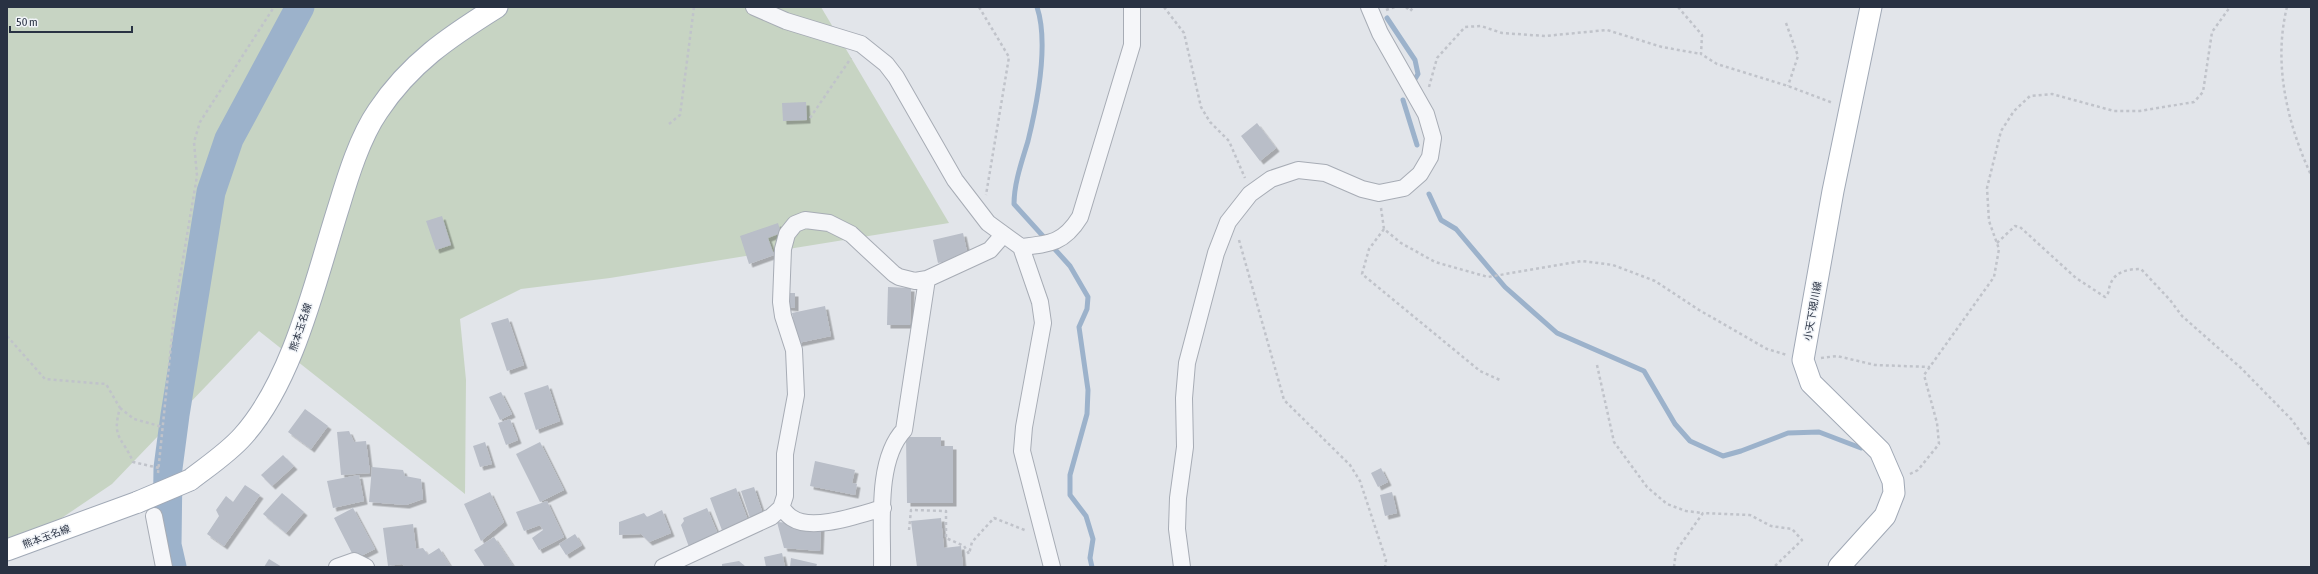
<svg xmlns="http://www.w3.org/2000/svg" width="2318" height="574" font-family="'Asap Condensed','Noto Sans JP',sans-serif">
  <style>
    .green { fill: #c7d4c3 }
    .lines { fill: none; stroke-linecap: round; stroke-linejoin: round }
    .stream { stroke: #9cb2cb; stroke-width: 5 }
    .river { stroke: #9cb2cb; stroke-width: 29 }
    .building { fill: #b9bec8; filter: url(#shadow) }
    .minor-casing { stroke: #a7acb5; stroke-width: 18 }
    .major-casing { stroke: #a1a9b6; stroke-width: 23 }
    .path { stroke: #c0c3ca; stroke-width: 2.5; stroke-dasharray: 3 3; stroke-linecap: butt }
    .minor { stroke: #f5f6f9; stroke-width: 16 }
    .major { stroke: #fff; stroke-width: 21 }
    .major-bridge-casing { stroke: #a1a9b6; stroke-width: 23; stroke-linecap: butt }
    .major-bridge { stroke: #fff; stroke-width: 21 }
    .labels { text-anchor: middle; stroke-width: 3; stroke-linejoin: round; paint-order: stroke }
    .street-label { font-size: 10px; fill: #293243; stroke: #f1f4f8 }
  </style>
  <defs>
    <filter id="shadow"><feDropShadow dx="3.5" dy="3.5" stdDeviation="0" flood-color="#0004"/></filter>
  </defs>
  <rect width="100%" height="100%" fill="#e2e5ea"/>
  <!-- green -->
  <path class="green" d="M7 7H821L949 223 610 278 521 289 460 319 466 380 465 494 259 331 112 484 7 555Z"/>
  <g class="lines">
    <!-- stream -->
    <path class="stream" d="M1037 7C1049 43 1037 104 1028 141 1022 161 1014 183 1014 204L1070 266 1088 297 1087 309 1079 327 1088 390 1087 414 1070 475V495L1086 516 1093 539 1090 558 1092 567
      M1387 18 1415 60 1418 74 1415 79
      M1403 100 1417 145
      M1429 194 1441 220 1456 229 1505 287 1557 333 1644 371 1675 424 1690 441 1723 456 1741 451 1788 433 1819 432 1861 448"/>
    <!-- river -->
    <path class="river" d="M172 567 167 545 168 468 175 415 211 192 229 139 300 7"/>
  </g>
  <!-- building -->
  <path class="building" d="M806 102 807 120 783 121 782 103Z
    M1257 123 1276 148 1260 161 1241 136Z
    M442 216 451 245 436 250 426 221Z
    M778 223 781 233 768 238 774 255 749 264 740 236Z
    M963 233 968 256 938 263 933 240Z
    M888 287 911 288 910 325H887Z
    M787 293H795V308L787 307Z
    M825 306 831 336 798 343 792 313Z
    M508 318 524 365 507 371 491 323Z
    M548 385 560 421 536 430 524 393Z
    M501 392 512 414 500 420 489 397Z
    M305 409 328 426 311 449 288 432Z
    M510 419 518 440 506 445 498 423Z
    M349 431 354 442 366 441 370 473 341 475 337 432Z
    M906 437H941V446H953V503H907Z
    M485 442 492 464 480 467 473 446Z
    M540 442 564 490 540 502 516 454Z
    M283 455 294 466 272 486 261 475Z
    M815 461 855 470 852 483 857 484 855 495 810 486Z
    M372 467 403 470 405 476 421 479 423 499 406 505 369 502Z
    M1381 468 1388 482 1378 487 1371 473Z
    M359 475 364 501 333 508 327 481Z
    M245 485 260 495 224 546 207 534 219 516 216 510 226 496 233 502Z
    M754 487 763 514 750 518 741 491Z
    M736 488 749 523 723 533 710 498Z
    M490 492 504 522 481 541 464 504Z
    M1392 492 1397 513 1385 516 1380 495Z
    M282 493 304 512 286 533 263 514Z
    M547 501 564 537 539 550 532 538 543 530 540 525 524 531 516 512Z
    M353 508 375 549 355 559 334 518Z
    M707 508 720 539 689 547 681 525 684 521 683 518Z
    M662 510 671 533 649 542 641 534 619 535V522L644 513 647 517Z
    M941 518 944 548 961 546 963 567H917L911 521Z
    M777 522 821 525 820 551 784 548Z
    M413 524 416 549 423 548 428 555 439 548 451 567H405L402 564 388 566 383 528Z
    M575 534 582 545 566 555 559 544Z
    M494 537 514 567H485L474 550Z
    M782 553 785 567H766L764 557Z
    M791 558 817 564 816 567H790Z
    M269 559 282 567H264Z
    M739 561 746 567H722V564Z"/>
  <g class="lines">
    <defs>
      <path id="minor" d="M754 7 786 21 861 44 886 64 896 77 955 180 988 223 1021 247C1050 244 1064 243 1080 217L1132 45V7
        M1021 247 1040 302 1043 323 1024 427 1022 451 1052 567
        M781 508C785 511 788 516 792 518 813 532 861 514 883 508
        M154 516 164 567
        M337 567 354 561 366 567
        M663 567 771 517 781 508 785 496V454L796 395 794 350 783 316 781 302 783 249 787 234 795 224 805 220 829 223 851 234 894 274 899 277 915 281 927 279 990 250 1003 235
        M882 567C883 526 875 461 904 430L927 279
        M1182 567 1177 529 1178 498 1185 447 1184 398 1187 363 1216 253 1228 222 1250 194 1271 179 1298 170 1325 173 1362 189 1379 193 1404 188 1420 174 1430 157 1433 138 1426 114 1380 33 1369 7"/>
      <path id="major" d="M190 480C208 466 228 453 243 436 294 379 316 278 339 206 348 176 360 137 378 111 410 63 449 37 497 7
        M7 550 138 502
        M1839 567 1885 516 1894 493 1893 481 1880 451 1811 383 1803 360 1833 191 1871 7"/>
    </defs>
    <!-- minor casing -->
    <use href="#minor" class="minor-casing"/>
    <!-- major casing -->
    <use href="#major" class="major-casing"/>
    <!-- path -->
    <path class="path" d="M979 7 1009 57 986 195
      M1164 7 1184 33 1201 107 1210 122 1229 141 1245 178
      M1406 7 1410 11 1414 7
      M1678 7 1702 35 1701 54 1717 64 1788 86 1833 103
      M2287 7C2273 63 2287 123 2311 175
      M1386 10 1395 7
      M1786 23 1798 56 1788 86
      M1429 87 1437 58 1465 27 1481 26 1502 33 1545 36 1607 30 1662 47 1701 54
      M810 118 851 58
      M669 124 680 115 694 7
      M1381 208 1384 229 1401 243 1435 262 1488 277 1582 261 1613 265 1655 281 1699 310 1767 349 1787 355
      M1384 229 1369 249 1362 274 1480 371 1500 380
      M1239 240 1284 400 1350 465 1360 481 1386 560 1385 567
      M1997 243 2015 226 2020 227 2076 278 2105 297C2110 292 2108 291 2110 285 2115 271 2128 269 2141 269L2170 300 2182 316 2241 368 2292 420 2311 447
      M7 336 45 379 106 384 120 408C111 439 123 437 133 462L159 468
      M1821 358 1837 356 1875 365 1930 367
      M1597 365 1614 442 1647 487 1667 504 1686 511 1702 513
      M120 408 134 419 163 427
      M158 473 175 306 197 176 194 142 200 122 274 7
      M1910 474 1918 470 1939 444 1937 423 1924 375 1994 277 1999 249 1989 221 1987 188 2001 131 2014 111 2030 96 2052 94 2114 111H2140L2194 102 2203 92 2212 32 2230 7
      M909 530 911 510 946 511V538L964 546 969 554 972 542 994 518 1027 531
      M1674 567 1676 551 1703 513 1750 515 1771 526 1792 529 1802 540 1774 567"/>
    <!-- minor -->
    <use href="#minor" class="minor"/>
    <!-- major -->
    <use href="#major" class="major"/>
    <defs>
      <path id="major-bridge" d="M138 502 190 480"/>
    </defs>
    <!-- major-bridge casing -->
    <use href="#major-bridge" class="major-bridge-casing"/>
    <!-- major-bridge -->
    <use href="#major-bridge" class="major-bridge"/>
  </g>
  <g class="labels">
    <!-- street labels -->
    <g class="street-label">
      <text transform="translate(1812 311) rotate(-80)" y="4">小天下硯川線</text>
      <text transform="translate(300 327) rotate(-72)" y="4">熊本玉名線</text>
      <text transform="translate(46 536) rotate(-20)" y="4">熊本玉名線</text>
    </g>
  </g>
  <!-- border -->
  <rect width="2318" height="574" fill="none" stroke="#293243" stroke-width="16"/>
  <!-- scale -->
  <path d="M10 26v6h122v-6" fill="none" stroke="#293243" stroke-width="2"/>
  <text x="16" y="26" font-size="12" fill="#293243" stroke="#f1f4f8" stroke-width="3" paint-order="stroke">50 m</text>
</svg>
